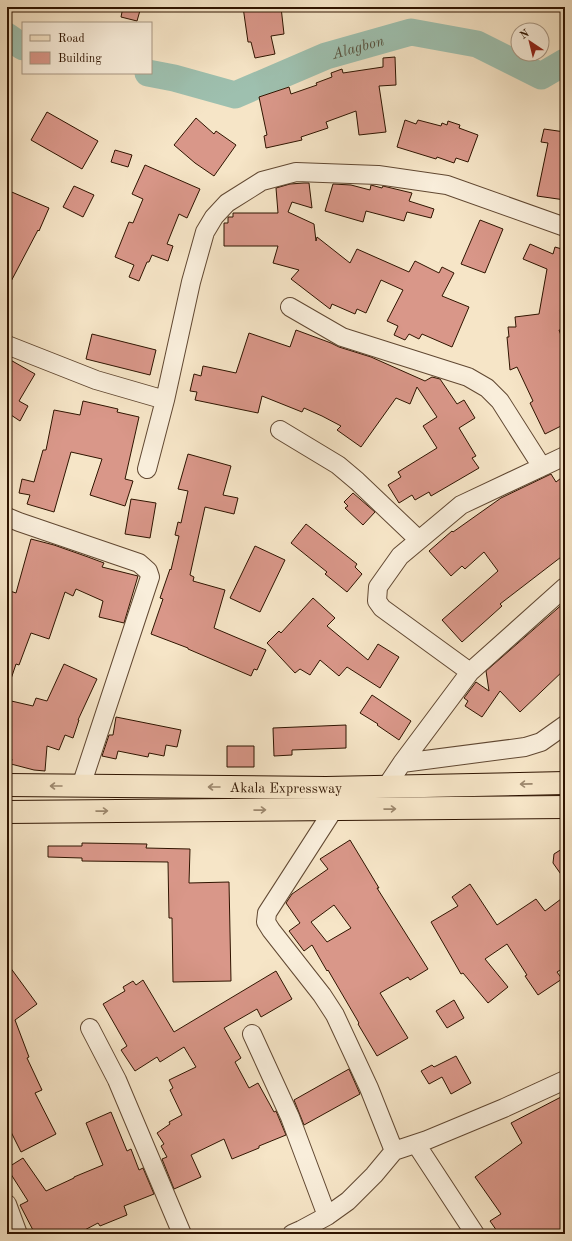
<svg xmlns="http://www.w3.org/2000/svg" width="572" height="1241" font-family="'Old Standard TT',serif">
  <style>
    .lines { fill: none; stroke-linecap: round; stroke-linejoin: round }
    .river { stroke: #9ec0af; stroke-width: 27 }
    .building { fill: #d99789; stroke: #2f1400; fill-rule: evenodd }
    .minor-casing { stroke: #614832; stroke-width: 20 }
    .major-casing { stroke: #2f1400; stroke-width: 24 }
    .minor { stroke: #f9eedb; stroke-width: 18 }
    .major { stroke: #f6e5c7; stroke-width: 22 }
    .oneway { stroke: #9c876d }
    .labels { text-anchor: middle; stroke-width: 3.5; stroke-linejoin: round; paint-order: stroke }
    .street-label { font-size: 14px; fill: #2f1400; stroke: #f9eedb }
    .water-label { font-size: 15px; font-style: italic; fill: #56503d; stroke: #f9eedb }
  </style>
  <rect width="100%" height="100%" fill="#f6e5c7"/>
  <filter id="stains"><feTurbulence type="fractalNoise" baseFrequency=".005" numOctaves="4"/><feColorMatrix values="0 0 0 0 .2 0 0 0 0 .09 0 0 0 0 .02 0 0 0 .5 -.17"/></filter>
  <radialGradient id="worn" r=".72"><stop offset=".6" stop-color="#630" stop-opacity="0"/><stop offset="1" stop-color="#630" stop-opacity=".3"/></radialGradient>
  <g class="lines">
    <!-- river -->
    <g class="river">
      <path d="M7 36 23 47"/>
      <path id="s1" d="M148 73 174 78 235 95 326 56 411 32 477 44 541 76 565 62"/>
    </g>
  </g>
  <!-- building -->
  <path class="building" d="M123 7H141L137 21 121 17Z
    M243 7H281L284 34 271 36 275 54 255 58 251 42H248Z
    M395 57 396 85 379 86 386 132 359 135 356 111 326 122 328 128 301 137 302 140 266 148 264 136 267 135 259 97 289 87 291 94 317 85 316 83 332 77 331 73 342 69 343 73 383 67V58Z
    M47 112 98 141 82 169 31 140Z
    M196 118 214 134 216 131 236 145 214 176 195 163 174 145Z
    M405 120 416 124 418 120 441 126 442 123 447 125 448 121 460 125 459 128 478 135 468 162 456 158 454 163 437 157 436 159 397 147Z
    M544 129 565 132V200L537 196 548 143 541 142Z
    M115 150 132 155 128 167 111 162Z
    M145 165 200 189 187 218 179 214 167 244 173 246 168 261 152 255 149 262H147L139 281 129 277 134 265 115 257 129 222 133 223 143 199 132 194Z
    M304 183H309L312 208 292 202 288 212 314 224 316 241 317 237 350 263 357 249 409 272 415 261 439 273 442 267 454 273 442 296 469 307 452 347 422 334 419 339 409 334 405 340 394 335 398 326 387 321 403 290 381 280 366 313 357 309 355 314 332 304 330 309 291 279 299 270 273 263 278 246H224V223H228V217H233V213H278L276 188 290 184Z
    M333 184 351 185 370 190 371 185 382 188 383 186 412 193 409 201 434 209 431 218 407 212 404 221 366 211 363 222 325 211Z
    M74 186 94 195 83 217 63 207Z
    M7 190 49 208 39 231 38 230 7 289Z
    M480 220 503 229 485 273 461 264Z
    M530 244 553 254 555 247 565 250V307L561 306 563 330H559L565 346V424L545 434 530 403 533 401 517 367 510 370 507 337H509L508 327H516L515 317 539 314 547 269 523 259Z
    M296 330 331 343 339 347 371 357 425 381 432 377 440 379 457 404 464 400 475 418 459 428 476 456 472 458 479 468 431 496 429 492 415 500 412 495 399 503 388 485 401 477 398 472 437 448 423 426 437 417 417 387 410 404 396 398 361 447 337 430 341 426 322 416 304 408 302 412 262 396 258 413 195 400 197 392 190 391 194 374 201 376 203 366 236 373 249 333 290 347Z
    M92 334 156 350 150 375 86 359Z
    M7 358 35 374 19 401 28 406 20 421 11 415 7 423Z
    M83 401 118 409 117 412 139 417 125 479 133 481 125 506 90 495 102 459 71 452 54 512 27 504 30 495 19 493 22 479 34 482 43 450H46L54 410 80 415Z
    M188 454 231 466 223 495 238 498 234 514 205 507 190 575 194 577 193 581 225 590 214 628 266 650 257 670 254 669 251 676 188 649V648L151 634 163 599 160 598 170 569 171 570 179 536 175 535 178 522 181 523 188 491 178 489Z
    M551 474 556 482 565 475V554L500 604 502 606 462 642 442 620 498 571 484 552 465 569 462 566 451 576 429 551 452 531 453 532 501 498Z
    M353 493 375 512 363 525 345 508 348 506 344 502Z
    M131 499 156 503 150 538 125 534Z
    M306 524 357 564 355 567 362 574 347 592 325 574 327 572 291 543Z
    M31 539 54 545 88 557 104 563 102 567 138 576 124 623 99 617 103 601 76 589 73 596 65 592 49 639 31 633 19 665 16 664 9 685H7V590L16 593Z
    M255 546 285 560 260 612 230 598Z
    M313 598 335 618 327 626 368 660 378 644 399 657 380 688 347 667 339 676 320 660 310 675 300 669 295 673 267 643 279 631 281 633Z
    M565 602V669L520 712 500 691 482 717 465 706 468 701 464 698 476 682 489 691 486 671Z
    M64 664 97 679 78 720H79L73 738 65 735 59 750 47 746 45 771 34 770 11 764 12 759 7 757V700L33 706 36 698 47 701Z
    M372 695 411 721 399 740 377 725 378 724 360 713Z
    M116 717 181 730 177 747 166 745 164 756 149 753 148 757 118 751 116 759 102 756 109 735H113Z
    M346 725V748L292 750V755L274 756 273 728Z
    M227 746H254V767H227Z
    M350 840 379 888H377L428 969 410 980 408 977 380 993 408 1038 377 1056 358 1024 359 1023 328 970 327 971 312 945 304 951 289 931 300 923 286 903 292 894 328 869 320 859ZM334 905 351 928 327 942 311 922Z
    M82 843 147 844 146 848 190 849 189 883 229 882 231 981 173 982 172 918H169L168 862 82 861V858L48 857V846H82Z
    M565 847V880L553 863 554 854Z
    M470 884 497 925 536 899 545 911 565 896V967L557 972 562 979 538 995 525 976 527 975 507 944 485 959 508 987 488 1003 463 973 461 974 431 922 458 906 452 897Z
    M7 963 37 1004 15 1020 29 1057 27 1058 42 1090 35 1093 56 1134 21 1152 7 1124Z
    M276 971 292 999 261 1017 257 1009 224 1028 241 1058 235 1062 249 1088 258 1083 274 1112 276 1111 286 1135 259 1146V1148L232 1159 224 1139 191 1155 201 1177 174 1189 162 1159 167 1157 161 1146 164 1144 157 1133 170 1124 169 1122 182 1115 170 1090 173 1088 169 1080 196 1067 184 1047 160 1062 157 1057 135 1071 121 1050 127 1046 103 1004 125 991 123 987 133 981 136 985 143 980 174 1032Z
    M454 1000 464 1018 447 1028 436 1011Z
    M456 1056 471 1083 451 1094 442 1077 429 1084 421 1071 432 1065 434 1067Z
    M349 1069 360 1094 304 1125 294 1100Z
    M561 1097 565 1104V1234H499L490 1221 501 1214 475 1177 522 1143 511 1123Z
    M111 1112 127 1151 131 1149 139 1170 143 1168 154 1194 124 1206 127 1215 100 1226 98 1223 77 1234H35L20 1205 28 1201 7 1168 23 1158 46 1191 74 1178V1177L103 1165 86 1123Z"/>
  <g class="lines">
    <defs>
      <path id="minor" d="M290 307 342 337 468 377 487 388 500 401 542 467
        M7 345 96 380 165 400
        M280 430 338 465 357 481 419 540
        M147 469 165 400 191 282 205 232 214 217 227 203 262 181 296 172 378 175 447 185 565 227
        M7 517 19 522 139 563 148 571 150 577 81 786
        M470 672 382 608 377 601 378 587 400 556 461 505 565 456
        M402 763 525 747 541 742 565 725
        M386 787 402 763 470 672 565 587
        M334 809 267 913 266 922 271 930 322 995 335 1015 369 1088 394 1151
        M90 1028 117 1080 182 1234
        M252 1034 290 1117 327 1216
        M416 1144 475 1234
        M7 1204 18 1234
        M292 1234 301 1230 327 1216 348 1201 374 1175 394 1151 427 1140 504 1108 565 1080"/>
      <g id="major">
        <path id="s2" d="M7 785 326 788 565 783"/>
        <path d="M7 812 565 807"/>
      </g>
    </defs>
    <!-- minor casing -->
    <use href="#minor" class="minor-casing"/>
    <!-- major casing -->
    <use href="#major" class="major-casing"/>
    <!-- minor -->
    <use href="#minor" class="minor"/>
    <!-- major -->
    <use href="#major" class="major"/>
  </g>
  <!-- one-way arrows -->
  <defs><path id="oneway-shaft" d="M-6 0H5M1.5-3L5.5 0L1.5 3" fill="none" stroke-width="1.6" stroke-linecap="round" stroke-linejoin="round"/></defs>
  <g class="oneway">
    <use href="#oneway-shaft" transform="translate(526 784) rotate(179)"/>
    <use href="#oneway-shaft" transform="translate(56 786) rotate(-180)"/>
    <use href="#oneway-shaft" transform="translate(214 787) rotate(-180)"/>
    <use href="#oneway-shaft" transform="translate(390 809) rotate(-1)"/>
    <use href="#oneway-shaft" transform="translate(260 810) rotate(-1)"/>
    <use href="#oneway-shaft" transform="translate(102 811) rotate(-1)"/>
  </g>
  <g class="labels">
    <!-- street labels -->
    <g class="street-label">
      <text dy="5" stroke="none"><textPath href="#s2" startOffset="279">Akala Expressway</textPath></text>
    </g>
    <!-- water labels -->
    <g class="water-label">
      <text dy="5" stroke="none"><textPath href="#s1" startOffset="222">Alagbon</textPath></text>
    </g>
  </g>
  <!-- margin -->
  <rect width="572" height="1241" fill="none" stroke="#f6e5c7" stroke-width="24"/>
  <rect x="8" y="8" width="556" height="1225" fill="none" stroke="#2f1400" stroke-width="2"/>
  <rect x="12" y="12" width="548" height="1217" fill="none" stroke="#2f1400"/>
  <!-- legend -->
  <rect x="22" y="22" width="130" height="52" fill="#f9eedb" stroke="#a89783"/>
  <rect x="30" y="35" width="20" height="6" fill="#f6e5c7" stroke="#a89783"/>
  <text x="58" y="42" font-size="12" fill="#2f1400">Road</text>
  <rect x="30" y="52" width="20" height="12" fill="#d99789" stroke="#a89783"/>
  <text x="58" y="62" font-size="12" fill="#2f1400">Building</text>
  <!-- north arrow -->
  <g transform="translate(530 42) rotate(325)"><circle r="19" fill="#f9eedb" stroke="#a89783"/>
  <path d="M0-3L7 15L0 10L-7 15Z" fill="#8f2418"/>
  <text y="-6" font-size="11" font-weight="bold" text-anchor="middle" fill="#2f1400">N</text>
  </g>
  <rect width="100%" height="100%" filter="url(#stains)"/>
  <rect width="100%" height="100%" fill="url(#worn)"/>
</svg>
